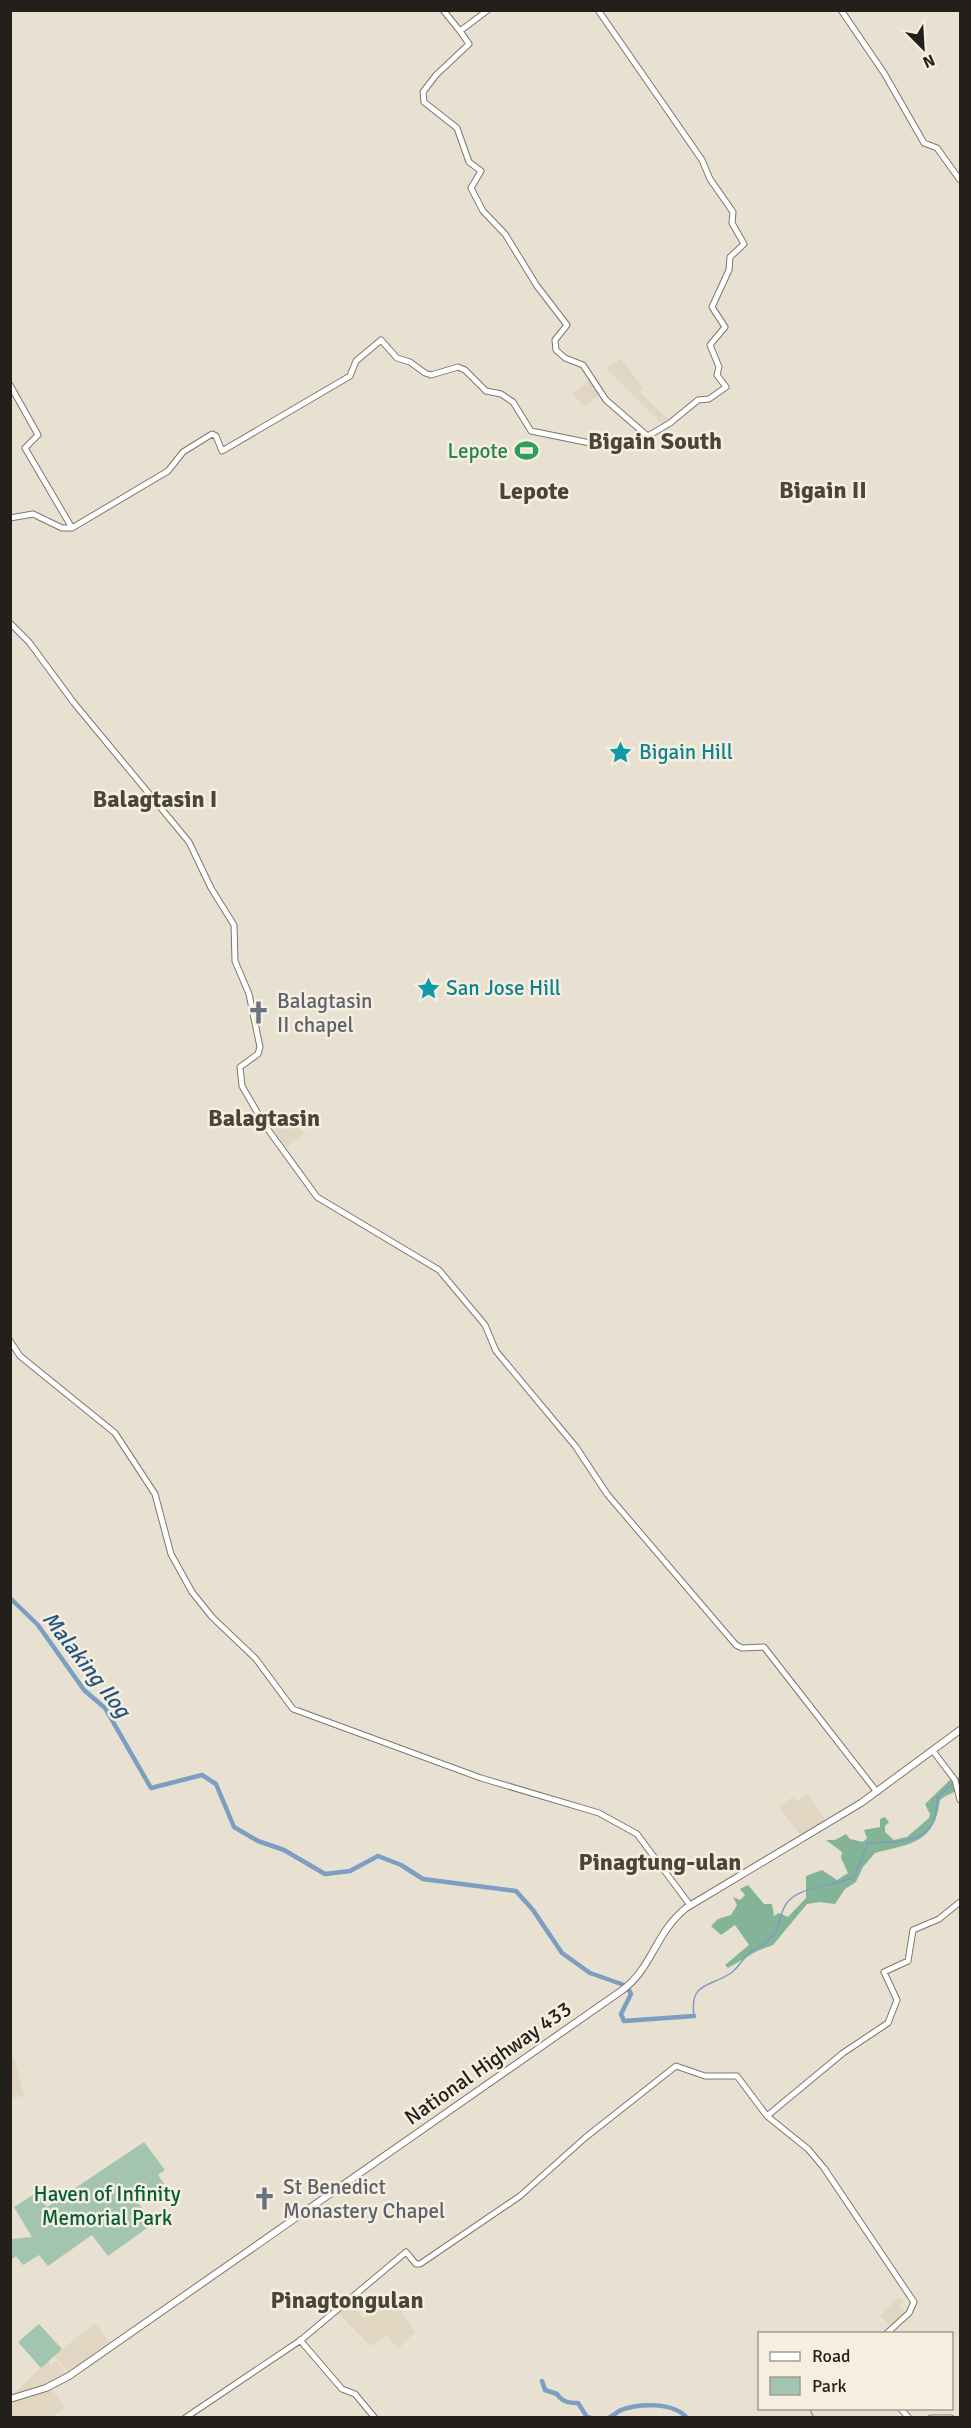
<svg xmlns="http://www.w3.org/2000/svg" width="971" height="2428" font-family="Signika,sans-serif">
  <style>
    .built { fill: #e0d6c1 }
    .green { fill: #a3c5b0 }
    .forest { fill: #84b498 }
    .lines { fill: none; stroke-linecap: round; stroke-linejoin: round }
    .stream { stroke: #7b9ec2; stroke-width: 1.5 }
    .river { stroke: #7b9ec2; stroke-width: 4.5 }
    .secondary-casing { stroke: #7e776a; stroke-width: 7 }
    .primary-casing { stroke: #7e776a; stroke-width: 8 }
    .secondary { stroke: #fff; stroke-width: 5 }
    .primary { stroke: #fff; stroke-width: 6 }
    .labels { text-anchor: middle; stroke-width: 5; stroke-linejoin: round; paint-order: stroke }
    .leisure-label { font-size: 21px; fill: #27864d; stroke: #f6efdf; text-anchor: end }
    .culture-label { font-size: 21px; fill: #0d838f; stroke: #f6efdf; text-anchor: start }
    .worship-label { font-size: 21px; fill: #5b616d; stroke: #f6efdf; text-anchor: start }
    .street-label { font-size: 21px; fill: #23201b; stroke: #f6efdf }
    .park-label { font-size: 21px; fill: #065d39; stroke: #f6efdf }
    .water-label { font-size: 22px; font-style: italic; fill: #205483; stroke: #f6efdf }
    .quarter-label { font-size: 24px; font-weight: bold; fill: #4b4539; stroke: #f6efdf }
  </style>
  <rect width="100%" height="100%" fill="#e8e1d2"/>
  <!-- built -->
  <path class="built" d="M621 359 643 388 640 392 670 421 664 426 606 368Z
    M590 379 601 393 584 407 573 394Z
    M289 1114 304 1134 286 1147 272 1126Z
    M808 1794 825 1820 800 1835 779 1806 793 1797 797 1802Z
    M14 2057 24 2096 11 2098V2060Z
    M900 2297 904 2302 899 2306 906 2313 891 2327 880 2315Z
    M396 2303 415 2332 398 2349 387 2335 371 2346 337 2312 345 2305 351 2311 354 2308 363 2318Z
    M95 2323 110 2343 69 2373 54 2356Z
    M48 2361 51 2365 56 2361 67 2375 37 2388 11 2396Z
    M51 2389 65 2407 52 2417 11 2418V2401Z"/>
  <!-- green -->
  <path class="green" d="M144 2142 165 2170 158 2175 164 2184 138 2203 154 2223 108 2256 92 2235 48 2266 39 2255 23 2265 16 2256 11 2260V2239L32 2237 14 2207 36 2193 47 2207Z
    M39 2324 62 2349 41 2368 18 2342Z"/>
  <!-- forest -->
  <path class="forest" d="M960 1777C960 1795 949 1792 940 1800 934 1844 912 1843 875 1853L863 1867 856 1882 845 1889 835 1904 820 1902 807 1904 773 1945 757 1951 728 1968 725 1965 749 1945 735 1925 721 1935 711 1926 718 1919 731 1915 737 1905 733 1897 740 1900 745 1895 740 1889 748 1885 764 1904H772L774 1916 779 1913 788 1917 806 1898V1876L822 1870 837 1880 848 1873 841 1858 842 1852 826 1840H835L846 1834 850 1839 863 1842 867 1838 864 1830 880 1827V1819L885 1817 889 1822 885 1826V1832L894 1840 907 1837 929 1818 930 1814 925 1804 952 1778Z"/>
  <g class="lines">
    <!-- stream -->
    <path class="stream" d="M694 2016C689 1982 710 1987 731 1973 738 1968 743 1958 750 1953 756 1948 763 1945 769 1940 783 1929 777 1908 793 1897 810 1885 834 1886 854 1877L868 1843C891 1841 921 1846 934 1821 937 1815 936 1804 938 1797L954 1782
      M809 2408 814 2418"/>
    <!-- river -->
    <path class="river" d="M10 1598 38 1625 84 1690 105 1708 151 1788 202 1775 216 1784 234 1827 258 1841 284 1850 325 1874 350 1871 378 1856 401 1865 423 1879 516 1891 533 1910 562 1953 590 1973 627 1986 631 1994 621 2014 624 2021 694 2016
      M542 2381 545 2390 557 2394C562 2402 569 2403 578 2403L587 2417 591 2418
      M608 2418C613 2416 617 2412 621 2410 639 2403 674 2402 687 2418"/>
    <defs>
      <path id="secondary" d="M443 10 460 31 488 10
        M841 10 884 73 924 143 937 148 960 180
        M460 31 469 44 436 75 423 92 424 102 457 128 469 162 481 171 471 188 483 211 505 234 537 286 567 325 555 340 556 350 565 358 583 365 606 400 644 433
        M10 385 38 435 25 448 72 528
        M10 518 33 514 62 528H72L168 471 183 452 212 434 216 436 222 451 350 376 356 361 381 340 397 358 410 362 425 373 431 375 458 367 465 370 486 391 501 394 513 402 531 431 600 445 628 447 644 433 648 436 670 423 698 400 709 399 726 387 717 375 719 367 710 345 725 327 712 307 729 270 730 257 744 244 732 223 733 212 710 179 702 160 598 10
        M10 623 29 642 74 703 189 842 211 888 234 925 235 961 249 994 260 1047 258 1054 240 1067 242 1086 264 1124 317 1197 439 1270 485 1325 496 1351 576 1447 607 1494 736 1645 742 1648 764 1647 877 1792
        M10 1341 20 1356 115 1433 155 1494 171 1554 192 1592 212 1617 256 1659 293 1709 481 1778 599 1813 637 1834 690 1905
        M933 1751 955 1780 960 1800
        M767 2116 843 2053 888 2023 897 2000 884 1972 908 1961 913 1930 939 1919 960 1902
        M300 2340 342 2389 355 2394 375 2418
        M900 2408 909 2418
        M185 2418 301 2340 406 2252 416 2264H420L520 2196 586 2137 676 2066 705 2076H737L767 2116 808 2149 824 2168 914 2302 909 2313 886 2334
        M931 2418H951"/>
      <path id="primary" d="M10 2399 46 2388 69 2376 621 1991C653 1968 654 1934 686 1908L861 1803 960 1730"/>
    </defs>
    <!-- secondary casing -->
    <use href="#secondary" class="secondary-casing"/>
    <!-- primary casing -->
    <use href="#primary" class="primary-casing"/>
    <!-- secondary -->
    <use href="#secondary" class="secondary"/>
    <!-- primary -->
    <use href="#primary" class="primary"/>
  </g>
  <!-- icons -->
  <defs>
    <symbol id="stadium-bare" viewBox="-9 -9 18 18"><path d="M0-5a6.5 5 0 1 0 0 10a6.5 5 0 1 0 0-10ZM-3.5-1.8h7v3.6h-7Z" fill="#2e9e5b" stroke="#f6efdf" stroke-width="2.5" paint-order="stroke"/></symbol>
    <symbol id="sight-bare" viewBox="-9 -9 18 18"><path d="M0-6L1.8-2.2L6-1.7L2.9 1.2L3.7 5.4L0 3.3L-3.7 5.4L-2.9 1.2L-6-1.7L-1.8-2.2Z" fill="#0f9aa8" stroke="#f6efdf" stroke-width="2.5" paint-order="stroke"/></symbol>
    <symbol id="church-bare" viewBox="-9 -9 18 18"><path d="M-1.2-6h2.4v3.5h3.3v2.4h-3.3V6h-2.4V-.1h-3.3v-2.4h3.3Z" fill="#6b7280" stroke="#f6efdf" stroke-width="2.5" paint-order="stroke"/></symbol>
  </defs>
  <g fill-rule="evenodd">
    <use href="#stadium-bare" x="510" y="434" width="33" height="33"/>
    <use href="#sight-bare" x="604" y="736" width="33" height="33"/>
    <use href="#sight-bare" x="412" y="972" width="33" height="33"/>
    <use href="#church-bare" x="242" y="996" width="33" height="33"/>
    <use href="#church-bare" x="248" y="2182" width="33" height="33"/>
  </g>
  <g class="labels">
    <!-- leisure labels -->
    <g class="leisure-label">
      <text x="508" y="458">Lepote</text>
    </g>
    <!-- culture labels -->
    <g class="culture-label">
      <text x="639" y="759">Bigain Hill</text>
      <text x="446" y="995">San Jose Hill</text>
    </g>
    <!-- worship labels -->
    <g class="worship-label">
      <text x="277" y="1008">Balagtasin<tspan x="277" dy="24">II chapel</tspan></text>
      <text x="283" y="2194">St Benedict<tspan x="283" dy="24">Monastery Chapel</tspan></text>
    </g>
    <!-- street labels -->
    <g class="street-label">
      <text transform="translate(488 2063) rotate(-35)" y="7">National Highway 433</text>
    </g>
    <!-- park labels -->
    <g class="park-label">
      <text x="107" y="2201">Haven of Infinity<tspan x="107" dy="24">Memorial Park</tspan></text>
    </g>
    <!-- water labels -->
    <g class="water-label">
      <text transform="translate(87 1664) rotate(52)" y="8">Malaking Ilog</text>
    </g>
    <!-- quarter labels -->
    <g class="quarter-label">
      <text x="655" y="449">Bigain South</text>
      <text x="823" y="498">Bigain II</text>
      <text x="534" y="499">Lepote</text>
      <text x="155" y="807">Balagtasin I</text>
      <text x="264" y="1126">Balagtasin</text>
      <text x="660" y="1870">Pinagtung-ulan</text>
      <text x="347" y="2308">Pinagtongulan</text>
    </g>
  </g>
  <!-- border -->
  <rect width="971" height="2428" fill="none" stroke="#23201b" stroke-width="24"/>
  <!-- legend -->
  <rect x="758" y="2332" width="195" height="78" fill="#f6efdf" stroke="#a29c91" stroke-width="1.5"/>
  <rect x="770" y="2352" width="30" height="9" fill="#ffffff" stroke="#a29c91" stroke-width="1.5"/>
  <text x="812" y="2362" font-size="18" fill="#23201b">Road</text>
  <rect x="770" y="2377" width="30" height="18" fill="#a3c5b0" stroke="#a29c91" stroke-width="1.5"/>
  <text x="812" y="2392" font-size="18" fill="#23201b">Park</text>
  <!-- north arrow -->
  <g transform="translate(923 48) rotate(156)" stroke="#f6efdf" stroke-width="4.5" paint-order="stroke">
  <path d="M0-4.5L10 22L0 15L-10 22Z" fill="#23201b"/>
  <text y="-9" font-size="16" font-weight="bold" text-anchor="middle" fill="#23201b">N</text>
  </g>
</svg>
